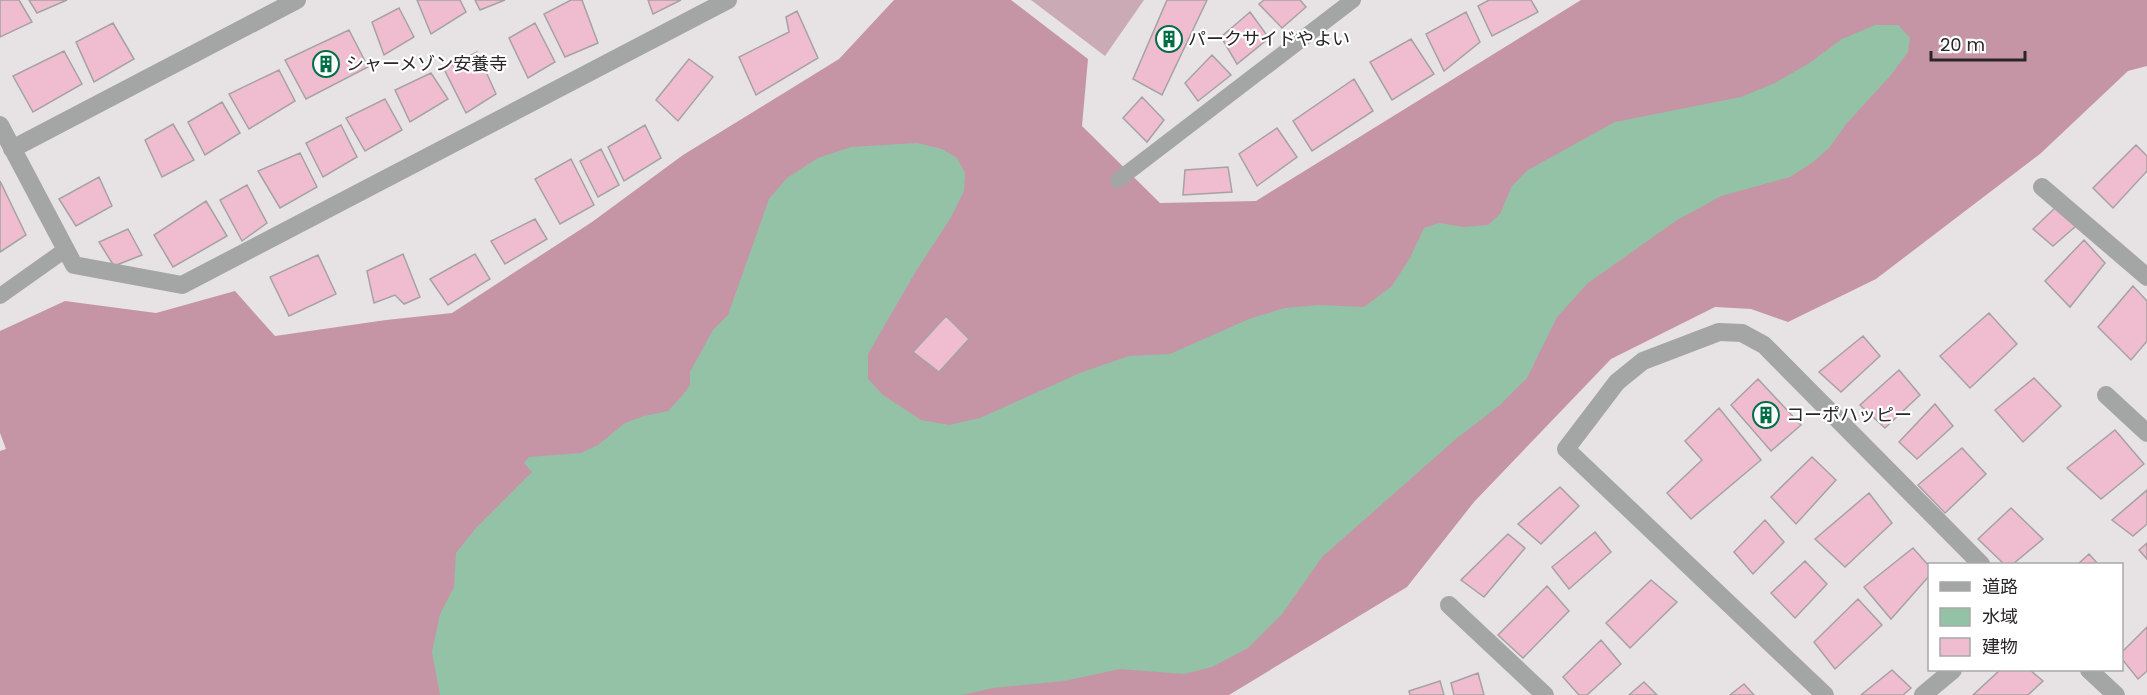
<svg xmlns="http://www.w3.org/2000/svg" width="2147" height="695" font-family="Poppins,'Noto Sans JP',sans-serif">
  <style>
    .green { fill: #caaab5 }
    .forest { fill: #c595a6 }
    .water { fill: #94c2a7 }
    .building { fill: #efbdcf; stroke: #a6a2a3; stroke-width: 1.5 }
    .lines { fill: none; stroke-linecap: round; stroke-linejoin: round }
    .lane { stroke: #a4a6a5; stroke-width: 16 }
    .street { stroke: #a4a6a5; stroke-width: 18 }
    .labels { text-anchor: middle; stroke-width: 4.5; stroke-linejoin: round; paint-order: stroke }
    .poi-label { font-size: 18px; fill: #282626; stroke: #fff; text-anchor: start }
  </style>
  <rect width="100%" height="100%" fill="#e7e3e4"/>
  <!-- green -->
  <path class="green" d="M1031 0H1144L1105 56Z"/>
  <!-- forest -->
  <path class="forest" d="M894 0H1011L1088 59 1082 126 1160 203 1256 201 1581 0H2147V66L2128 71 2040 154 1876 279 1788 322 1751 309 1715 307 1611 359 1474 502 1407 587 1229 695H0V451L6 449 0 433V331L65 301 156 313 235 291 275 336 386 320 452 313 592 222 683 155 839 59Z"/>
  <!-- water -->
  <path class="water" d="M1875 25H1898L1910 38 1908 52 1891 75 1847 123 1829 148 1813 162 1790 177 1721 196 1677 220 1588 283 1557 317 1527 378 1500 405 1457 438 1322 557 1282 614 1248 648 1212 667 1184 674 1120 669 1064 681 993 688 962 695H440L432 652 440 614 454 587 456 553 476 528 532 472 524 463 529 457 581 453 598 445 625 423 644 416 668 411 682 396 690 385V372L713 330 728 315 769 199 787 178 818 158 851 147 917 143 942 149 957 158 965 173 964 191 950 219 916 271 868 354V379L883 395 921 420 949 425 980 418 1080 373 1129 356 1170 354 1249 319 1285 308 1319 305 1364 307 1392 286 1410 258 1424 228 1439 223 1464 227 1488 225 1500 214 1512 186 1528 170 1615 122 1741 97 1775 83 1808 64 1842 39Z"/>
  <!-- building -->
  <path class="building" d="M0 0H19L32 22 0 37Z
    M29 0H67L37 13Z
    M417 0H460L466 12 431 34Z
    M475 0H505L480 10Z
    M571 0H582L598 43 565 57 544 14Z
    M648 0H681L653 14Z
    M1167 0H1207L1162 95 1133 79Z
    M1264 0H1300L1306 7 1282 28 1259 4Z
    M1489 0H1531L1538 12 1492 36 1478 6Z
    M399 8 414 37 384 55 372 22Z
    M797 11 818 58 756 95 739 57 789 32 786 17Z
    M1250 12 1269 38 1237 64 1221 37Z
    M1466 12 1480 42 1444 71 1426 34Z
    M113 23 134 59 94 82 76 42Z
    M535 23 555 62 528 78 509 38Z
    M349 30 368 67 306 99 285 60Z
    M1411 39 1434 74 1392 100 1370 62Z
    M64 51 82 84 33 112 13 76Z
    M477 52 496 94 466 113 444 69Z
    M1212 55 1231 75 1198 101 1185 83Z
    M689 59 713 77 678 121 656 100Z
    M279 70 295 101 249 129 229 94Z
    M431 73 448 99 410 122 395 90Z
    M1354 79 1373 111 1312 151 1293 121Z
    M1142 97 1164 120 1147 142 1123 118Z
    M385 99 402 130 365 151 346 118Z
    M222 102 240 133 205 155 188 122Z
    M173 124 194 160 162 177 145 140Z
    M341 125 357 157 323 177 306 143Z
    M645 125 661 158 624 181 608 147Z
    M1277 128 1297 157 1257 186 1239 154Z
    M2136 145 2147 156V171L2113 208 2093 188Z
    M601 149 619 185 598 197 580 161Z
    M300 153 317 187 280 208 258 171Z
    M571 159 594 205 560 224 535 179Z
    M1228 167 1232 192 1183 195 1185 170Z
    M99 177 112 206 76 226 59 199Z
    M0 181 26 235 0 252Z
    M247 185 267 223 242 241 220 200Z
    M206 201 227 236 173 267 154 235Z
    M2056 207 2076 226 2053 246 2033 229Z
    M535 219 547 239 505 264 491 241Z
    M128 229 142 255 114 266 99 242Z
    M2084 240 2105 263 2070 307 2045 281Z
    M403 254 420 297 404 304 395 295 374 303 367 271Z
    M475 254 490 279 448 305 430 279Z
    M318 255 336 294 289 316 270 277Z
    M2133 286 2147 301V341L2131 360 2098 327Z
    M1989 313 2017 344 1970 388 1940 356Z
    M946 316 969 339 939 372 913 352Z
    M1863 336 1880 356 1841 392 1819 372Z
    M1899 370 1920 395 1885 428 1860 405Z
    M2034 378 2061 406 2023 442 1995 410Z
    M1758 379 1801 425 1771 451 1731 405Z
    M1935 404 1953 426 1917 459 1899 442Z
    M1719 408 1761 460 1691 519 1667 493 1702 460 1685 441Z
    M2115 430 2144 464 2101 499 2067 468Z
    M1962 448 1986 474 1945 513 1918 485Z
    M1812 457 1836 480 1796 524 1771 497Z
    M1560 487 1579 506 1541 544 1518 524Z
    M2147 490V524L2133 536 2112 520Z
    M1869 493 1892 523 1845 567 1815 539Z
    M2011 508 2043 539 2013 564H2004L1978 539Z
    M1765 520 1784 542 1753 574 1734 552Z
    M1595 532 1611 552 1569 589 1552 567Z
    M1508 534 1525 548 1484 597 1461 580Z
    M2147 543V559L2139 550Z
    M1913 548 1930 567V575L1891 619 1864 587Z
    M2089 554 2098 564H2078Z
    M1805 561 1827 584 1795 618 1771 593Z
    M1651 580 1677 602 1630 648 1606 623Z
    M1547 586 1569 611 1523 658 1498 635Z
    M1858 599 1882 625 1835 669 1814 642Z
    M2147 627V671L2138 679 2122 659V652Z
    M1601 640 1621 664 1587 695H1579L1563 677Z
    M1892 670 1911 688 1903 695H1861Z
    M2000 670H2030L2043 681 2028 695H1973Z
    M1478 673 1484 695H1454L1451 683Z
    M1440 681 1444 695H1410L1409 691Z
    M1644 682 1657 695H1629Z
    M1744 684 1754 695H1730Z"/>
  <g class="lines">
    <!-- lane -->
    <path class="lane" d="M1118 180 1353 0
      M0 296 65 250"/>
    <!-- street -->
    <path class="street" d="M0 125 74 265 182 285 728 0
      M12 149 297 0
      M2042 187 2147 277
      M2106 395 2147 433
      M1449 605 1545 695
      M2089 670 2116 695
      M1825 695 1566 449 1617 382 1643 361 1719 332 1742 333 1764 345 1981 564
      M1923 695 1953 670"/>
  </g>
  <!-- icons -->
  <defs>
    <symbol id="building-ring" viewBox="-11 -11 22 22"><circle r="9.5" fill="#fff" stroke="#016d44" stroke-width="1.5"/><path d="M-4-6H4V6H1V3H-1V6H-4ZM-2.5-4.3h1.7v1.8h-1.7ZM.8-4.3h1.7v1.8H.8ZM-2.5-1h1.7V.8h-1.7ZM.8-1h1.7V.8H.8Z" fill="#016d44"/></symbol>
  </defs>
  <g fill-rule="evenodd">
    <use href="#building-ring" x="1154" y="24" width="30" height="30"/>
    <use href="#building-ring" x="311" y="49" width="30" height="30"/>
    <use href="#building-ring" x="1751" y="400" width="30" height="30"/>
  </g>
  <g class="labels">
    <!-- poi labels -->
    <g class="poi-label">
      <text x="1188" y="45">パークサイドやよい</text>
      <text x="346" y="70">シャーメゾン安養寺</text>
      <text x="1786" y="421">コーポハッピー</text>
    </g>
  </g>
  <!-- legend -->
  <rect x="1928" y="563" width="195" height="108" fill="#ffffff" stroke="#a9a8a8" stroke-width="1.5"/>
  <rect x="1940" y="582" width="30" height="9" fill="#a4a6a5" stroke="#a9a8a8" stroke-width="1.5"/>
  <text x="1982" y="593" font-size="18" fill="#282626">道路</text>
  <rect x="1940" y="608" width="30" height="18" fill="#94c2a7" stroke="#a9a8a8" stroke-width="1.5"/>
  <text x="1982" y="623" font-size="18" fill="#282626">水域</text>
  <rect x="1940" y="638" width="30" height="18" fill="#efbdcf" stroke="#a9a8a8" stroke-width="1.5"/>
  <text x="1982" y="653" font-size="18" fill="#282626">建物</text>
  <!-- scale -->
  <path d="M1931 51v9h94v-9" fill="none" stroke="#282626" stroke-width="3"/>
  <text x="1940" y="51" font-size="18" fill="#282626" stroke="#ffffff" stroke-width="4.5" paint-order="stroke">20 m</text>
</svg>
